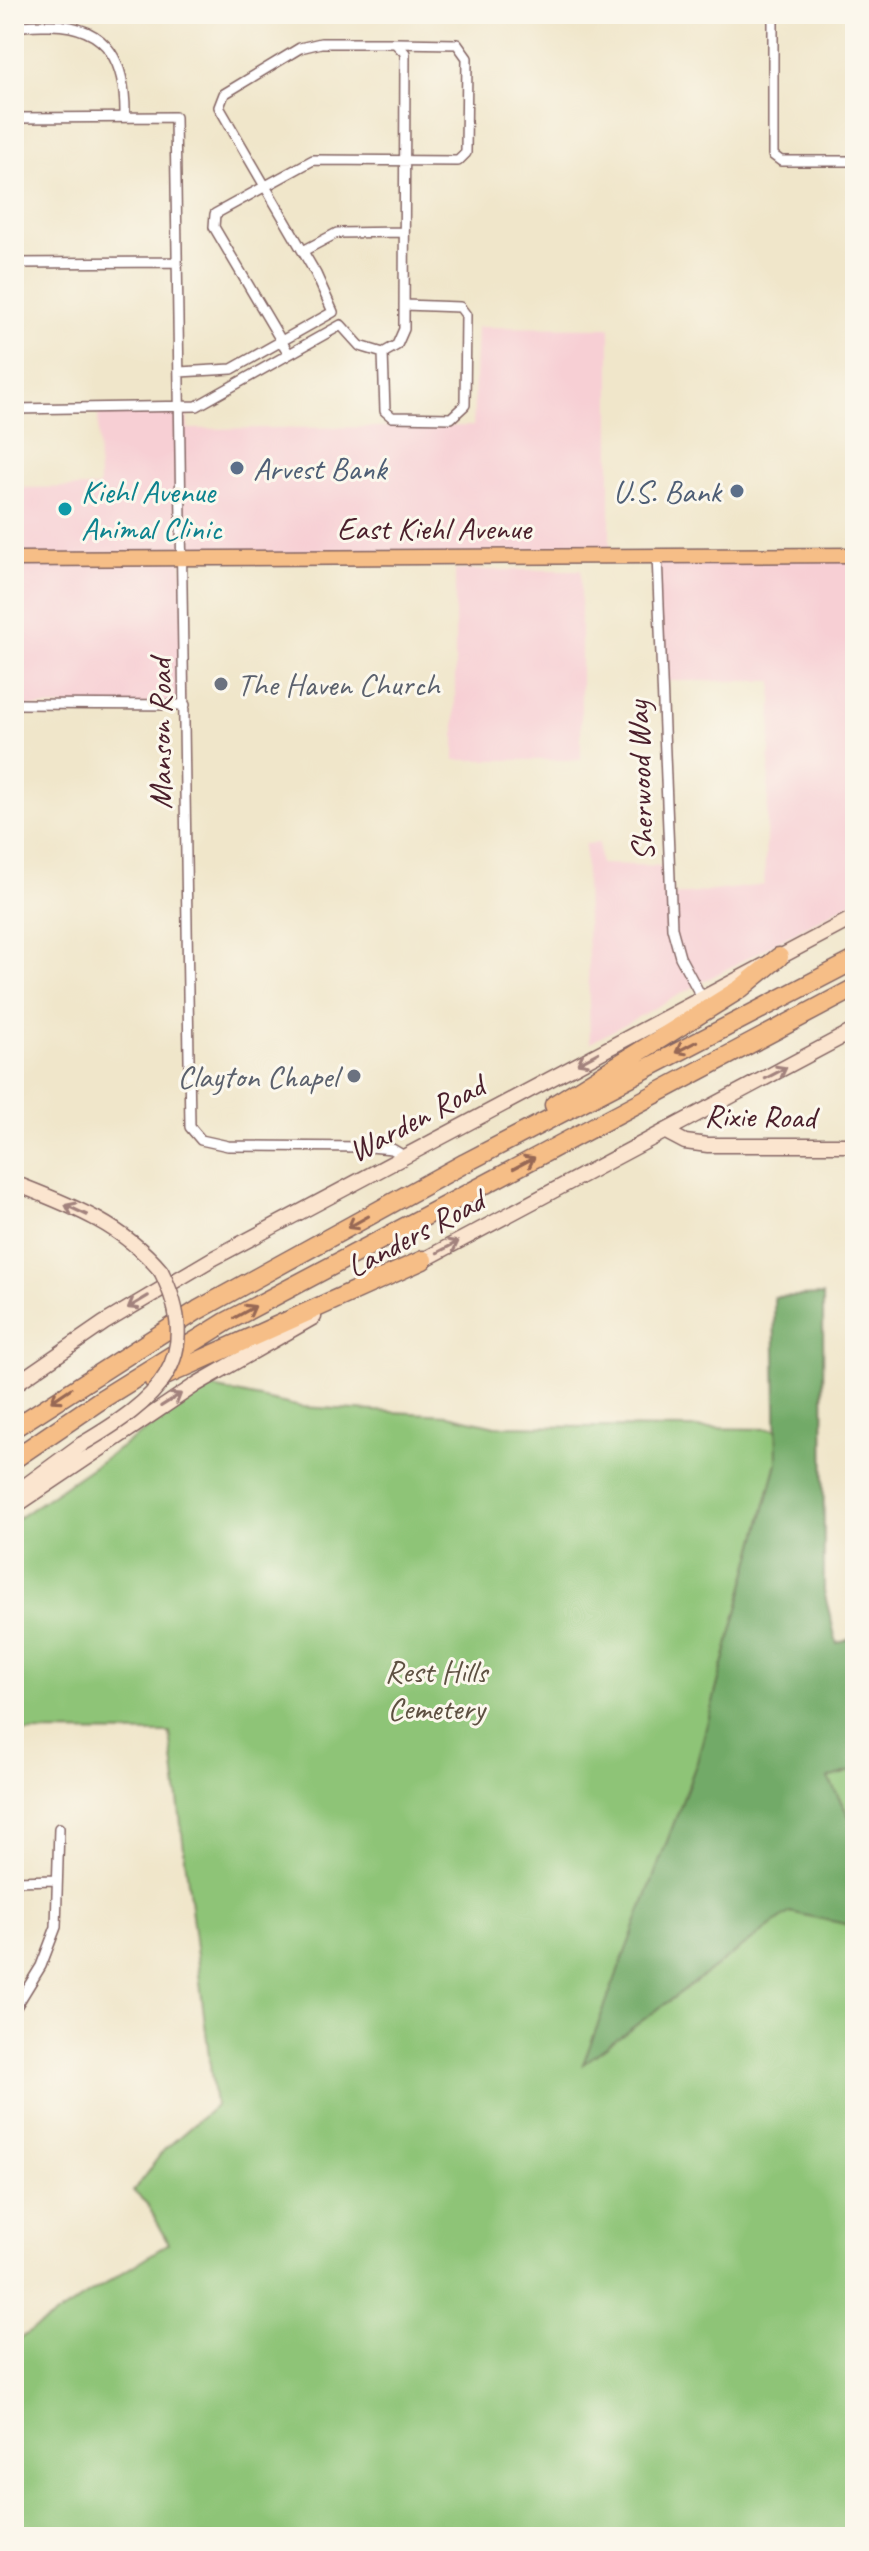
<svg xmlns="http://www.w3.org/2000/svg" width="869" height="2551" font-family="Caveat,sans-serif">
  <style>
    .built { fill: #f7cfd4 }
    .green { fill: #8ec477; stroke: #6c7251; stroke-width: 2 }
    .forest { fill: #72aa68; stroke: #5e644a; stroke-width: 2 }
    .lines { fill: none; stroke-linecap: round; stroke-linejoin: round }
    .street-casing { stroke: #846563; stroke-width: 12 }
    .secondary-casing { stroke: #846563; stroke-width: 17 }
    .primary-casing { stroke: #846563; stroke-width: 17 }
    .highway-casing { stroke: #846563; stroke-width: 21 }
    .street { stroke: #fff; stroke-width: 9 }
    .secondary { stroke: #fbe5cf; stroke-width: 14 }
    .primary { stroke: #f6be87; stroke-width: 14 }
    .highway { stroke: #f6be87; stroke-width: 18 }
    .secondary-bridge-casing { stroke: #846563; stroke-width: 17; stroke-linecap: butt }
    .secondary-bridge { stroke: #fbe5cf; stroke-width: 14 }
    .oneway { stroke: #976754 }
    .oneway2 { stroke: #a2827d }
    .service-dot { fill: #5c6f8a; stroke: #fbf7ec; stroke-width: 3 }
    .culture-dot { fill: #0f9aa8; stroke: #fbf7ec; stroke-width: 3 }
    .worship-dot { fill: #6b7280; stroke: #fbf7ec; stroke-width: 3 }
    .labels { text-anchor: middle; stroke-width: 6; stroke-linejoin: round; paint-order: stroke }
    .service-label { font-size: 32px; fill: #4e5e75; stroke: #fbf7ec; text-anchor: start }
    .culture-label { font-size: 32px; fill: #0d838f; stroke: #fbf7ec; text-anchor: start }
    .street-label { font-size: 32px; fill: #4a1f2b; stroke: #fbf7ec }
    .worship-label { font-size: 32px; fill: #5b616d; stroke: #fbf7ec; text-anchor: start }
    .park-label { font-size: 32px; fill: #5e5142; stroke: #fbf7ec }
  </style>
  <rect width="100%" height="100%" fill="#fbf7ec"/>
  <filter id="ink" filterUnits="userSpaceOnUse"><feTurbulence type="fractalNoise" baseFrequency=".0125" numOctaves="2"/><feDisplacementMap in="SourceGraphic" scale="16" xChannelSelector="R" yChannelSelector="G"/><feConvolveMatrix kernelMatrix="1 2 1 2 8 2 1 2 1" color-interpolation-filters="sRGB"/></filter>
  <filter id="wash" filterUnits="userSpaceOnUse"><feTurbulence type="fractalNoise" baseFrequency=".006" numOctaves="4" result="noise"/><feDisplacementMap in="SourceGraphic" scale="32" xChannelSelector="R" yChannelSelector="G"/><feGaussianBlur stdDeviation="1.8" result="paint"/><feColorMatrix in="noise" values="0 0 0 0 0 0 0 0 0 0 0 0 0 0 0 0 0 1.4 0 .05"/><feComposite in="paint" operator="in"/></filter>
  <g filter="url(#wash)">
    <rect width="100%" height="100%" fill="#f0e6ca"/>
    <!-- built -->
    <path class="built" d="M477 327 610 328V555L182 558 185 705 14 707V488L99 487 98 408H179L187 414 188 429 473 426Z
      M652 555H855V900L590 1043 585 844 599 843 600 864 669 866 670 896 764 885 773 681H662Z
      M455 570H581V760H455Z"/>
    <!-- green -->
    <path class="green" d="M209 1387 301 1407 448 1415 495 1426 777 1429V1462L697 1762 584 2063 790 1912 855 1926V2537H14V2342L169 2243 147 2204 133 2191 164 2150 215 2106 170 1733 14 1732V1521Z
      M855 1770V1827L828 1778Z"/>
    <!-- forest -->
    <path class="forest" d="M823 1295 824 1591 837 1644 855 1637V1770L828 1778 855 1827V1926L790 1912 583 2064 697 1762 777 1463 774 1297Z"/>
  </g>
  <g filter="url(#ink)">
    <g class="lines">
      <defs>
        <path id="street" d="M773 14V155L781 161H855
          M14 28C26 24 39 25 51 25 110 26 126 65 125 117
          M14 118 175 117 190 1127 201 1140 228 1146 370 1147 392 1149 404 1156
          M303 251 337 233 404 232
          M14 263 177 262
          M383 353 385 411 392 417 451 418 465 405 466 315 460 307 404 305
          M289 354 214 227 215 214 313 160 458 161 466 153 467 58 457 44 395 43
          M14 409 197 406 341 325 360 346 383 353 397 345 404 329 405 53 395 43H321L300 48 224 94 219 107 316 274 333 312 232 369 179 372
          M657 555 672 928 680 957 702 998
          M14 704 185 705
          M14 1881 57 1880
          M14 2010 41 1966 56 1927 59 1828"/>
        <path id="secondary" d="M666 1132 685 1142 708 1145H855
          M14 1183C70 1205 122 1224 161 1271
          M414 1265 855 1030
          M14 1385 104 1323 212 1259 855 917
          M14 1494 82 1444
          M14 1507 197 1384 314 1317"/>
        <path id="primary" d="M14 559 855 555"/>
        <path id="highway" d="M554 1105 740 989 779 957
          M154 1381 423 1260
          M14 1428 198 1310 465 1163 855 960
          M14 1459 102 1399 226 1322 855 988"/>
      </defs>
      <!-- street casing -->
      <use href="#street" class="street-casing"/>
      <!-- secondary casing -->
      <use href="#secondary" class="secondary-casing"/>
      <!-- primary casing -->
      <use href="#primary" class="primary-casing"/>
      <!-- highway casing -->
      <use href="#highway" class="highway-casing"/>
      <!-- street -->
      <use href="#street" class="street"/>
      <!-- secondary -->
      <use href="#secondary" class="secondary"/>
      <!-- primary -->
      <use href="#primary" class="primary"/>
      <!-- highway -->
      <use href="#highway" class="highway"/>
      <defs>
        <path id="secondary-bridge" d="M82 1444C155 1401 206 1361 161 1271"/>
      </defs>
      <!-- secondary-bridge casing -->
      <use href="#secondary-bridge" class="secondary-bridge-casing"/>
      <!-- secondary-bridge -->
      <use href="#secondary-bridge" class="secondary-bridge"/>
    </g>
    <!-- one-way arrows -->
    <defs><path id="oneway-shaft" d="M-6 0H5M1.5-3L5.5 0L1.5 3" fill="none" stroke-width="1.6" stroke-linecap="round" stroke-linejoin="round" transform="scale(2)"/></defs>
    <g class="oneway">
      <use href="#oneway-shaft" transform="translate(686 1047) rotate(152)"/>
      <use href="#oneway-shaft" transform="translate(524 1163) rotate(-28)"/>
      <use href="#oneway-shaft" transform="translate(358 1222) rotate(151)"/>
      <use href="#oneway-shaft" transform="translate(245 1312) rotate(-29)"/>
      <use href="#oneway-shaft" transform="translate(61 1395) rotate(146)"/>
    </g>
    <g class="oneway2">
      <use href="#oneway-shaft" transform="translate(588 1058) rotate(152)"/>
      <use href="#oneway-shaft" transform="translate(776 1073) rotate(-28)"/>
      <use href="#oneway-shaft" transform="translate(76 1210) rotate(-155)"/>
      <use href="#oneway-shaft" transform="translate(448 1247) rotate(-28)"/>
      <use href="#oneway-shaft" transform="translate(138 1302) rotate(149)"/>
      <use href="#oneway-shaft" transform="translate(171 1400) rotate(-32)"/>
    </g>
  </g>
  <!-- markers -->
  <g class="service-dot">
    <circle cx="237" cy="468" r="8"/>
    <circle cx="737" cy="491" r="8"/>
  </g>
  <circle class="culture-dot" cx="65" cy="509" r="8"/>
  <g class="worship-dot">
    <circle cx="221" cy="684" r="8"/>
    <circle cx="354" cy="1076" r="8"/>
  </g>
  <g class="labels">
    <!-- service labels -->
    <g class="service-label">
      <text x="253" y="479">Arvest Bank</text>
      <text x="721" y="502" text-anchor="end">U.S. Bank</text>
    </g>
    <!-- culture labels -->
    <g class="culture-label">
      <text x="81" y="502">Kiehl Avenue<tspan x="81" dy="37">Animal Clinic</tspan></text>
    </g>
    <!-- street labels -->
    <g class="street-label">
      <text x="434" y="539">East Kiehl Avenue</text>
      <text transform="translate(160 734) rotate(-90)" y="11">Manson Road</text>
      <text transform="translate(640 781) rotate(-92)" y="11">Sherwood Way</text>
      <text transform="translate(760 1116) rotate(1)" y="11">Rixie Road</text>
      <text transform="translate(416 1118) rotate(-28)" y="11">Warden Road</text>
      <text transform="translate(415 1233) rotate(-28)" y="11">Landers Road</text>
    </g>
    <!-- worship labels -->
    <g class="worship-label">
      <text x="237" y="695">The Haven Church</text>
      <text x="338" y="1087" text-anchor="end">Clayton Chapel</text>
    </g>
    <!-- park labels -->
    <g class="park-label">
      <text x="436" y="1682">Rest Hills<tspan x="436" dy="37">Cemetery</tspan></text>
    </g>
  </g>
  <!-- margin -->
  <rect width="869" height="2551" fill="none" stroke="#fbf7ec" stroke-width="48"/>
</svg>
